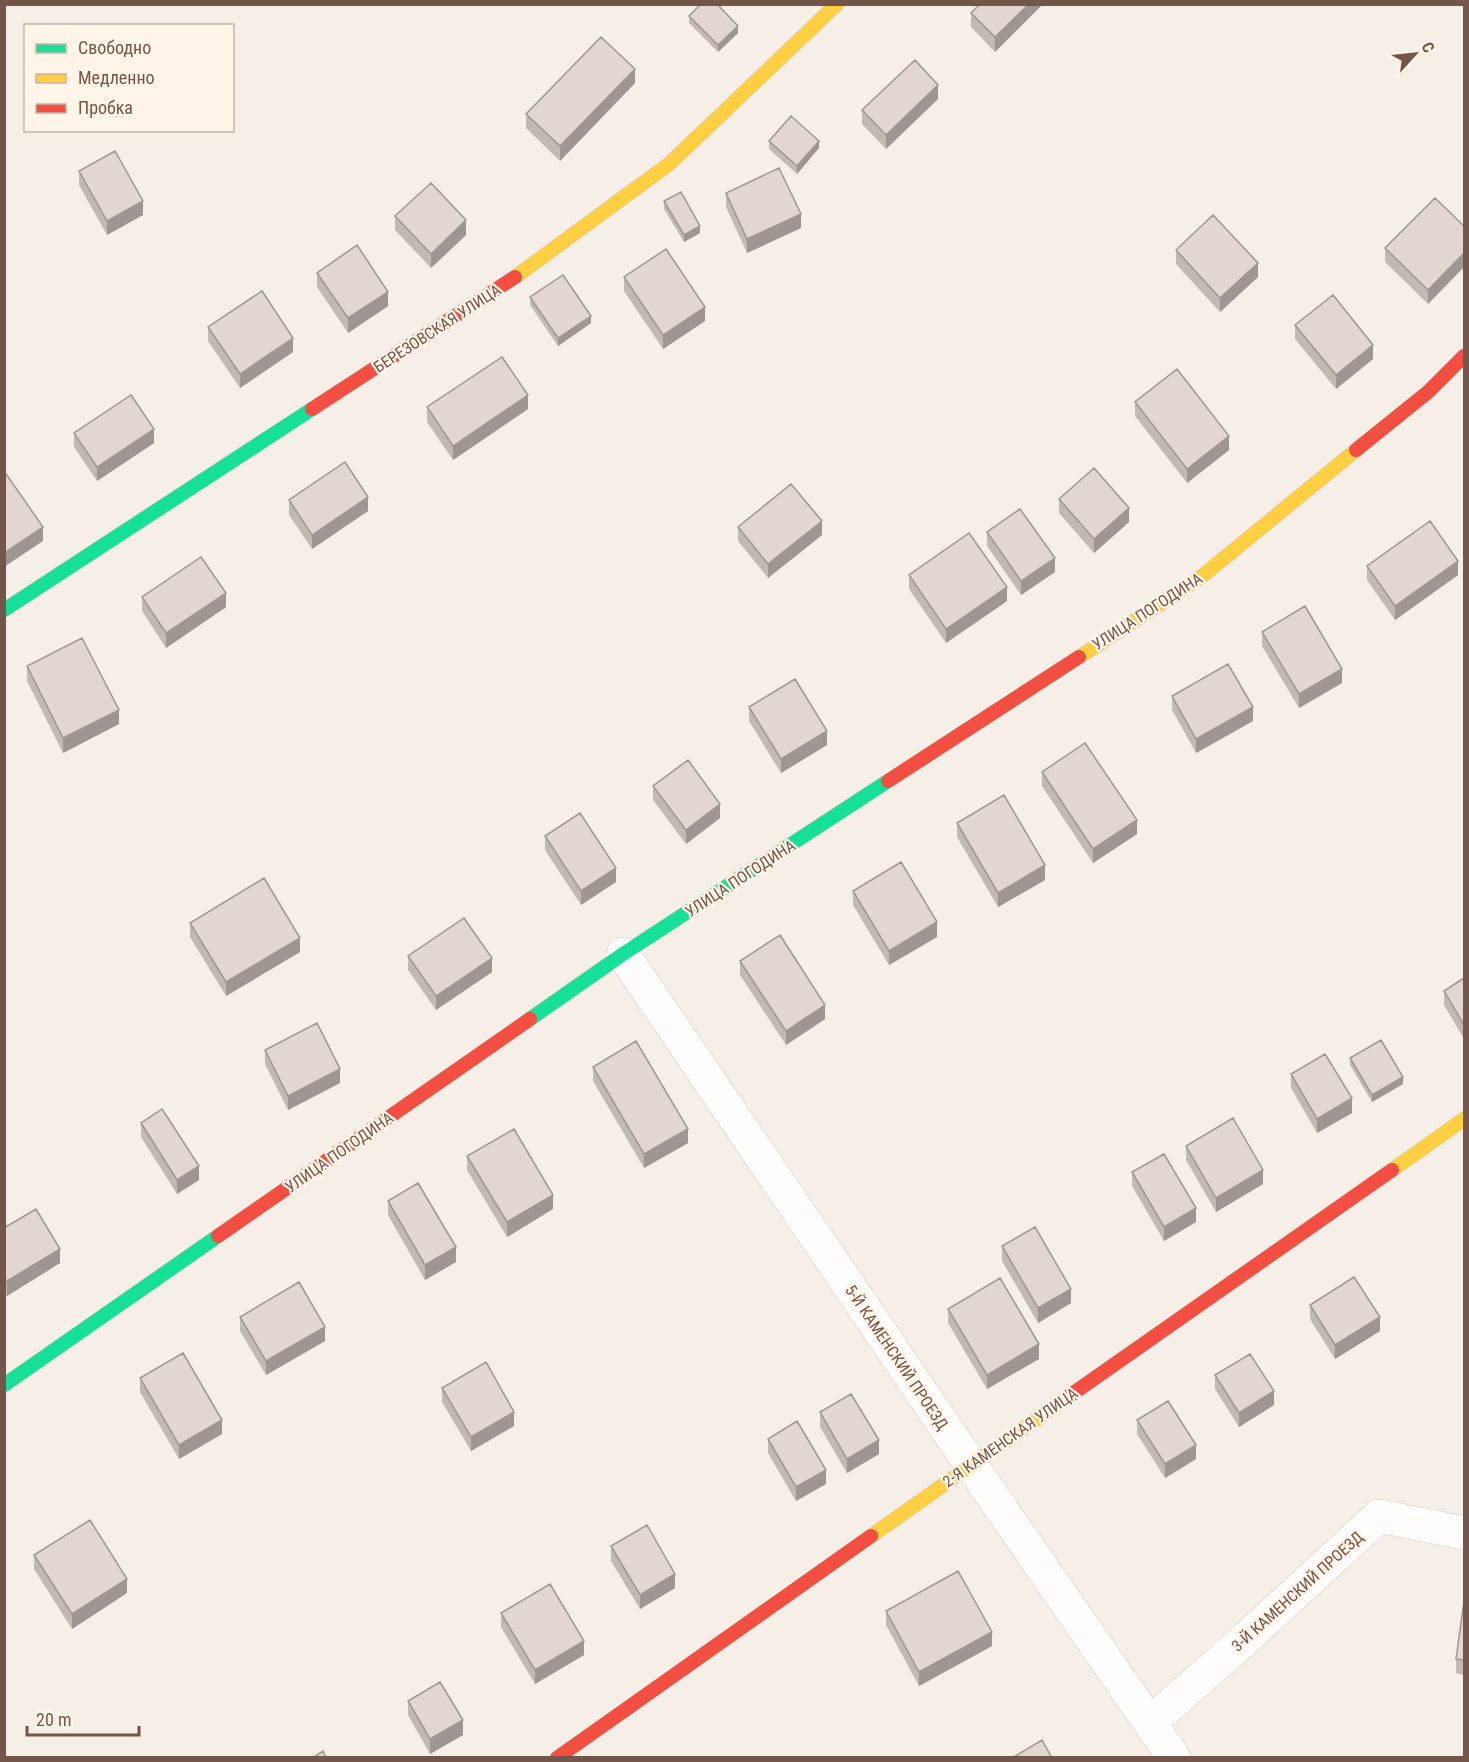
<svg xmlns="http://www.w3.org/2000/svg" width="1469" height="1762" font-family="'Roboto Condensed',sans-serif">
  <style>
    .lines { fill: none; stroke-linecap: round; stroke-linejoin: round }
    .street-casing { stroke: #d4cbc5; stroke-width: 34 }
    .fast-casing { stroke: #d5cbc4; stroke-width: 15 }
    .slow-casing { stroke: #d5cbc4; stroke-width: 15 }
    .jam-casing { stroke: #d5cbc4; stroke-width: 15 }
    .street { stroke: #fefdfc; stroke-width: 33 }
    .fast { stroke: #16e098; stroke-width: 14 }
    .slow { stroke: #ffcf43; stroke-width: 14 }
    .jam { stroke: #f24e42; stroke-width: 14 }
    .wall { fill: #c2b9b3 }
    .shaded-wall { fill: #9e9692 }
    .building { fill: #e2d7d0; stroke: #9e9692; stroke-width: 1.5 }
    .labels { text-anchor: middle; stroke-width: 4.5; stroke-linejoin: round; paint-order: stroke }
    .street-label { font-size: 16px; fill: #735549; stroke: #fff4e8 }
  </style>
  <rect width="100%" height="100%" fill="#f6efe8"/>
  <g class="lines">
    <defs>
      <path id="street" d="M623 954 971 1465 1174 1758
        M1150 1723 1243 1641 1379 1516 1464 1533"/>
      <path id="fast" d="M4 610 312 409
        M530 1019 623 954 888 781
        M4 1385 218 1236"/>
      <path id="slow" d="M515 277 669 164 837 4
        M1079 657 1201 577 1356 450
        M1392 1170 1464 1119
        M871 1536 1065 1399"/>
      <path id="jam" d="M312 409 515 277
        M1356 450 1428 392 1464 356
        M888 781 1079 657
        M218 1236 530 1019
        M1065 1399 1392 1170
        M557 1758 871 1536"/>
    </defs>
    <!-- street casing -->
    <use href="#street" class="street-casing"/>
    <!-- fast casing -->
    <use href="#fast" class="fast-casing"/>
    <!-- slow casing -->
    <use href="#slow" class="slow-casing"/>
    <!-- jam casing -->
    <use href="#jam" class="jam-casing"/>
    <!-- street -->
    <use href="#street" class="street"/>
    <!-- fast -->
    <use href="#fast" class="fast"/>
    <!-- slow -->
    <use href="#slow" class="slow"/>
    <!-- jam -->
    <use href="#jam" class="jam"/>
  </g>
  <!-- wall -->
  <path class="wall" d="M1043 4 995 52 971 27V13Z
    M689 16 738 33 718 52 689 23Z
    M635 83 560 161 526 128V114Z
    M938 99 886 149 862 124V110Z
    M769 141 819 148 797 174 769 149Z
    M79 171 143 215 107 235 79 185Z
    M726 193 801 228 747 253 726 207Z
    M664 201 700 233 684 242 664 209Z
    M395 216 466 235 431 268 395 230Z
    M1464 226 1428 304 1385 262V248Z
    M1176 250 1258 277 1220 312 1176 264Z
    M317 273 388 306 348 333 317 287Z
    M624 277 705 321 663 349 624 291Z
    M530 297 591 323 558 346 530 305Z
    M1295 325 1373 359 1336 389 1295 339Z
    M208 327 293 352 240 388 208 341Z
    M1135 402 1229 450 1187 483 1135 416Z
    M427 407 528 409 453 460 427 422Z
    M74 433 154 443 97 481 74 447Z
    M1059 499 1129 522 1094 553 1059 513Z
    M289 500 368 511 312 549 289 515Z
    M738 527 822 535 768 578 738 541Z
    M987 532 1055 572 1021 595 987 546Z
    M1367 566 1458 575 1395 620 1367 580Z
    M909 575 1007 601 946 643 909 589Z
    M142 597 226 607 166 648 142 611Z
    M1262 632 1342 683 1299 708 1262 646Z
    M27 666 119 724 63 753 27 681Z
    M1172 696 1253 721 1196 753 1172 710Z
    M749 707 827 745 781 773 749 721Z
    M1042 772 1137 834 1093 863 1042 786Z
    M653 786 720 818 686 844 653 800Z
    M957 823 1045 880 998 907 957 837Z
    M545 836 616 882 581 905 545 850Z
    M853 891 937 937 889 965 853 905Z
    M190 923 300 952 226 996 190 937Z
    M408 956 492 972 436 1010 408 970Z
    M740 961 825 1019 786 1045 740 975Z
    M1464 978V1039L1444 1005V991Z
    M265 1050 340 1083 288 1110 265 1064Z
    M1350 1058 1403 1084 1372 1102 1350 1065Z
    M593 1067 688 1143 644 1168 593 1081Z
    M1291 1074 1352 1113 1317 1133 1291 1088Z
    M141 1123 199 1180 177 1194 141 1137Z
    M1186 1146 1263 1184 1216 1212 1186 1160Z
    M467 1156 553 1209 507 1237 467 1170Z
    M1132 1172 1196 1222 1164 1241 1132 1186Z
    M388 1201 456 1262 425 1280 388 1215Z
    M4 1228 60 1263 7 1296 4 1292Z
    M1002 1246 1071 1303 1038 1323 1002 1261Z
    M1310 1305 1380 1331 1335 1359 1310 1319Z
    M948 1309 1039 1359 987 1389 948 1323Z
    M240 1317 325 1341 266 1375 240 1331Z
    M1215 1375 1274 1405 1239 1427 1215 1389Z
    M140 1378 222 1434 179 1459 140 1392Z
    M442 1388 514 1426 471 1451 442 1402Z
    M820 1412 879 1454 847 1473 820 1427Z
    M1137 1420 1196 1459 1165 1478 1137 1434Z
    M768 1439 826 1484 796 1501 768 1453Z
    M611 1546 675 1588 640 1609 611 1561Z
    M34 1555 127 1593 72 1629 34 1569Z
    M1464 1601V1675L1456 1673V1659Z
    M886 1611 992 1646 919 1686 886 1625Z
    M501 1613 584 1655 535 1684 501 1627Z
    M408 1701 463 1735 430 1754 408 1715Z"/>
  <!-- shaded-wall -->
  <path class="shaded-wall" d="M1029 4H1043L995 52V37Z
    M738 26V33L718 52V45Z
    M635 69V83L560 161V146Z
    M938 85V99L886 149V135Z
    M819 141V148L797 174V166Z
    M143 201V215L107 235V221Z
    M801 214V228L747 253V239Z
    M466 220V235L431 268V254Z
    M700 226V233L684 242V235Z
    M1464 253V267L1428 304V290Z
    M1258 263V277L1220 312V298Z
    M388 292V306L348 333V318Z
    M705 307V321L663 349V335Z
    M591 316V323L558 346V338Z
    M293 338V352L240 388V374Z
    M1373 345V359L1336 389V375Z
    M528 395V409L453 460V446Z
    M154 429V443L97 481V467Z
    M1229 436V450L1187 483V469Z
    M368 497V511L312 549V535Z
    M1129 508V522L1094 553V539Z
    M822 521V535L768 578V564Z
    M43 527V541L4 567V553Z
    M1055 558V572L1021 595V581Z
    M1458 561V575L1395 620V606Z
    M1007 587V601L946 643V629Z
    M226 593V607L166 648V633Z
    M1342 669V683L1299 708V694Z
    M1253 707V721L1196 753V739Z
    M119 710V724L63 753V738Z
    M827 731V745L781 773V759Z
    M720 804V818L686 844V830Z
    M1137 820V834L1093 863V849Z
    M1045 865V880L998 907V893Z
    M616 868V882L581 905V891Z
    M937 922V937L889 965V951Z
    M300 938V952L226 996V982Z
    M492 958V972L436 1010V996Z
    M825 1005V1019L786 1045V1031Z
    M340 1069V1083L288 1110V1096Z
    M1403 1077V1084L1372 1102V1095Z
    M1352 1098V1113L1317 1133V1119Z
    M688 1129V1143L644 1168V1154Z
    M199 1166V1180L177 1194V1180Z
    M1263 1170V1184L1216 1212V1198Z
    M553 1195V1209L507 1237V1222Z
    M1196 1208V1222L1164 1241V1227Z
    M456 1247V1262L425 1280V1265Z
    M60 1249V1263L7 1296V1281Z
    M1071 1289V1303L1038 1323V1308Z
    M1380 1317V1331L1335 1359V1345Z
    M325 1327V1341L266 1375V1361Z
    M1039 1344V1359L987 1389V1375Z
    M1274 1391V1405L1239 1427V1413Z
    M514 1412V1426L471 1451V1437Z
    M222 1420V1434L179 1459V1445Z
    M879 1440V1454L847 1473V1459Z
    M1196 1445V1459L1165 1478V1464Z
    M826 1470V1484L796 1501V1487Z
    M675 1574V1588L640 1609V1595Z
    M127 1579V1593L72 1629V1614Z
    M992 1632V1646L919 1686V1672Z
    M584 1641V1655L535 1684V1670Z
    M463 1720V1735L430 1754V1739Z"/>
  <!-- building -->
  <path class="building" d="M701 4H717L738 26 718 45 689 16Z
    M980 4H1029L995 37 971 13Z
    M601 37 635 69 560 146 526 114Z
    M915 60 938 85 886 135 862 110Z
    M791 116 819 141 797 166 769 141Z
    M115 151 143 201 107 221 79 171Z
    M779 168 801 214 747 239 726 193Z
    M431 183 466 220 431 254 395 216Z
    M681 192 700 226 684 235 664 201Z
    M1435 198 1464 226V253L1428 290 1385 248Z
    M1213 215 1258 263 1220 298 1176 250Z
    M357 245 388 292 348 318 317 273Z
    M666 249 705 307 663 335 624 277Z
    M563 275 591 316 558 338 530 297Z
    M262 291 293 338 240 374 208 327Z
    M1333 295 1373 345 1336 375 1295 325Z
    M502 357 528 395 453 446 427 407Z
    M1177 369 1229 436 1187 469 1135 402Z
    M131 395 154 429 97 467 74 433Z
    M345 462 368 497 312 535 289 500Z
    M1094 468 1129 508 1094 539 1059 499Z
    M4 471 43 527 4 553Z
    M791 484 822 521 768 564 738 527Z
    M1020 509 1055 558 1021 581 987 532Z
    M1430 521 1458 561 1395 606 1367 566Z
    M969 533 1007 587 946 629 909 575Z
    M201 557 226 593 166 633 142 597Z
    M1305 606 1342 669 1299 694 1262 632Z
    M82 638 119 710 63 738 27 666Z
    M1228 664 1253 707 1196 739 1172 696Z
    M795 679 827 731 781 759 749 707Z
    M1085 743 1137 820 1093 849 1042 772Z
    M688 760 720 804 686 830 653 786Z
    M1004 795 1045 865 998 893 957 823Z
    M580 813 616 868 581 891 545 836Z
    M901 862 937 922 889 951 853 891Z
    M264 878 300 938 226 982 190 923Z
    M464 918 492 958 436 996 408 956Z
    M780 935 825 1005 786 1031 740 961Z
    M1464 978V1025L1444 991Z
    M317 1023 340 1069 288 1096 265 1050Z
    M1381 1040 1403 1077 1372 1095 1350 1058Z
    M636 1041 688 1129 644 1154 593 1067Z
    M1325 1054 1352 1098 1317 1119 1291 1074Z
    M162 1109 199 1166 177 1180 141 1123Z
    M1233 1118 1263 1170 1216 1198 1186 1146Z
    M514 1129 553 1195 507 1222 467 1156Z
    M1164 1154 1196 1208 1164 1227 1132 1172Z
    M418 1183 456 1247 425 1265 388 1201Z
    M36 1209 60 1249 7 1281 4 1278V1228Z
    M1035 1227 1071 1289 1038 1308 1002 1246Z
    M1354 1277 1380 1317 1335 1345 1310 1305Z
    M1000 1278 1039 1344 987 1375 948 1309Z
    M299 1282 325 1327 266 1361 240 1317Z
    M183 1353 222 1420 179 1445 140 1378Z
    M1250 1354 1274 1391 1239 1413 1215 1375Z
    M486 1362 514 1412 471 1437 442 1388Z
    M851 1394 879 1440 847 1459 820 1412Z
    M1168 1401 1196 1445 1165 1464 1137 1420Z
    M797 1421 826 1470 796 1487 768 1439Z
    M90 1520 127 1579 72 1614 34 1555Z
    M647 1525 675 1574 640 1595 611 1546Z
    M958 1571 992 1632 919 1672 886 1611Z
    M550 1584 584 1641 535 1670 501 1613Z
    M1464 1601V1660L1456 1659Z
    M440 1682 463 1720 430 1739 408 1701Z
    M1042 1740 1052 1758H1012Z
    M323 1751 326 1758H312Z"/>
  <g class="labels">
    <!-- street labels -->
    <g class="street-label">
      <text transform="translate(437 328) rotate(-33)" y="6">БЕРЕЗОВСКАЯ УЛИЦА</text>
      <text transform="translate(1147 611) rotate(-33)" y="6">УЛИЦА ПОГОДИНА</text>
      <text transform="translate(740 878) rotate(-33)" y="6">УЛИЦА ПОГОДИНА</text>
      <text transform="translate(339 1152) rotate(-35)" y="6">УЛИЦА ПОГОДИНА</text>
      <text transform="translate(897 1357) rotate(56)" y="6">5-Й КАМЕНСКИЙ ПРОЕЗД</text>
      <text transform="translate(1010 1437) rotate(-35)" y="6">2-Я КАМЕНСКАЯ УЛИЦА</text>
      <text transform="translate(1297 1591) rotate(-42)" y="6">3-Й КАМЕНСКИЙ ПРОЕЗД</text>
    </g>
  </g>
  <!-- border -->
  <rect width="1469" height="1762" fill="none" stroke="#735549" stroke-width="12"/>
  <!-- legend -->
  <rect x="24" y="24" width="210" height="108" fill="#fff4e8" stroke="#c7b4a8" stroke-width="1.5"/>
  <rect x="36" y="44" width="30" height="9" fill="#16e098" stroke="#c7b4a8" stroke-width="1.5"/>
  <text x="78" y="54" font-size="18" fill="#735549">Свободно</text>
  <rect x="36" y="74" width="30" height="9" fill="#ffcf43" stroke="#c7b4a8" stroke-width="1.5"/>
  <text x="78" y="84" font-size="18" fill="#735549">Медленно</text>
  <rect x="36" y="104" width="30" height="9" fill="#f24e42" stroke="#c7b4a8" stroke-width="1.5"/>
  <text x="78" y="114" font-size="18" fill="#735549">Пробка</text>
  <!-- north arrow -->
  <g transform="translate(1415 54) rotate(63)" stroke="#fff4e8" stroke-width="4.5" paint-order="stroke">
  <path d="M0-4.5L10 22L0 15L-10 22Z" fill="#735549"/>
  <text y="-9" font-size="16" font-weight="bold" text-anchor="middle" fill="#735549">С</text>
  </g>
  <!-- scale -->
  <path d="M27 1726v9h112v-9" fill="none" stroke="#735549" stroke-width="3"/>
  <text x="36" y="1726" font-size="18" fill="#735549" stroke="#fff4e8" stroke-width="4.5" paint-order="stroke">20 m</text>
</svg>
